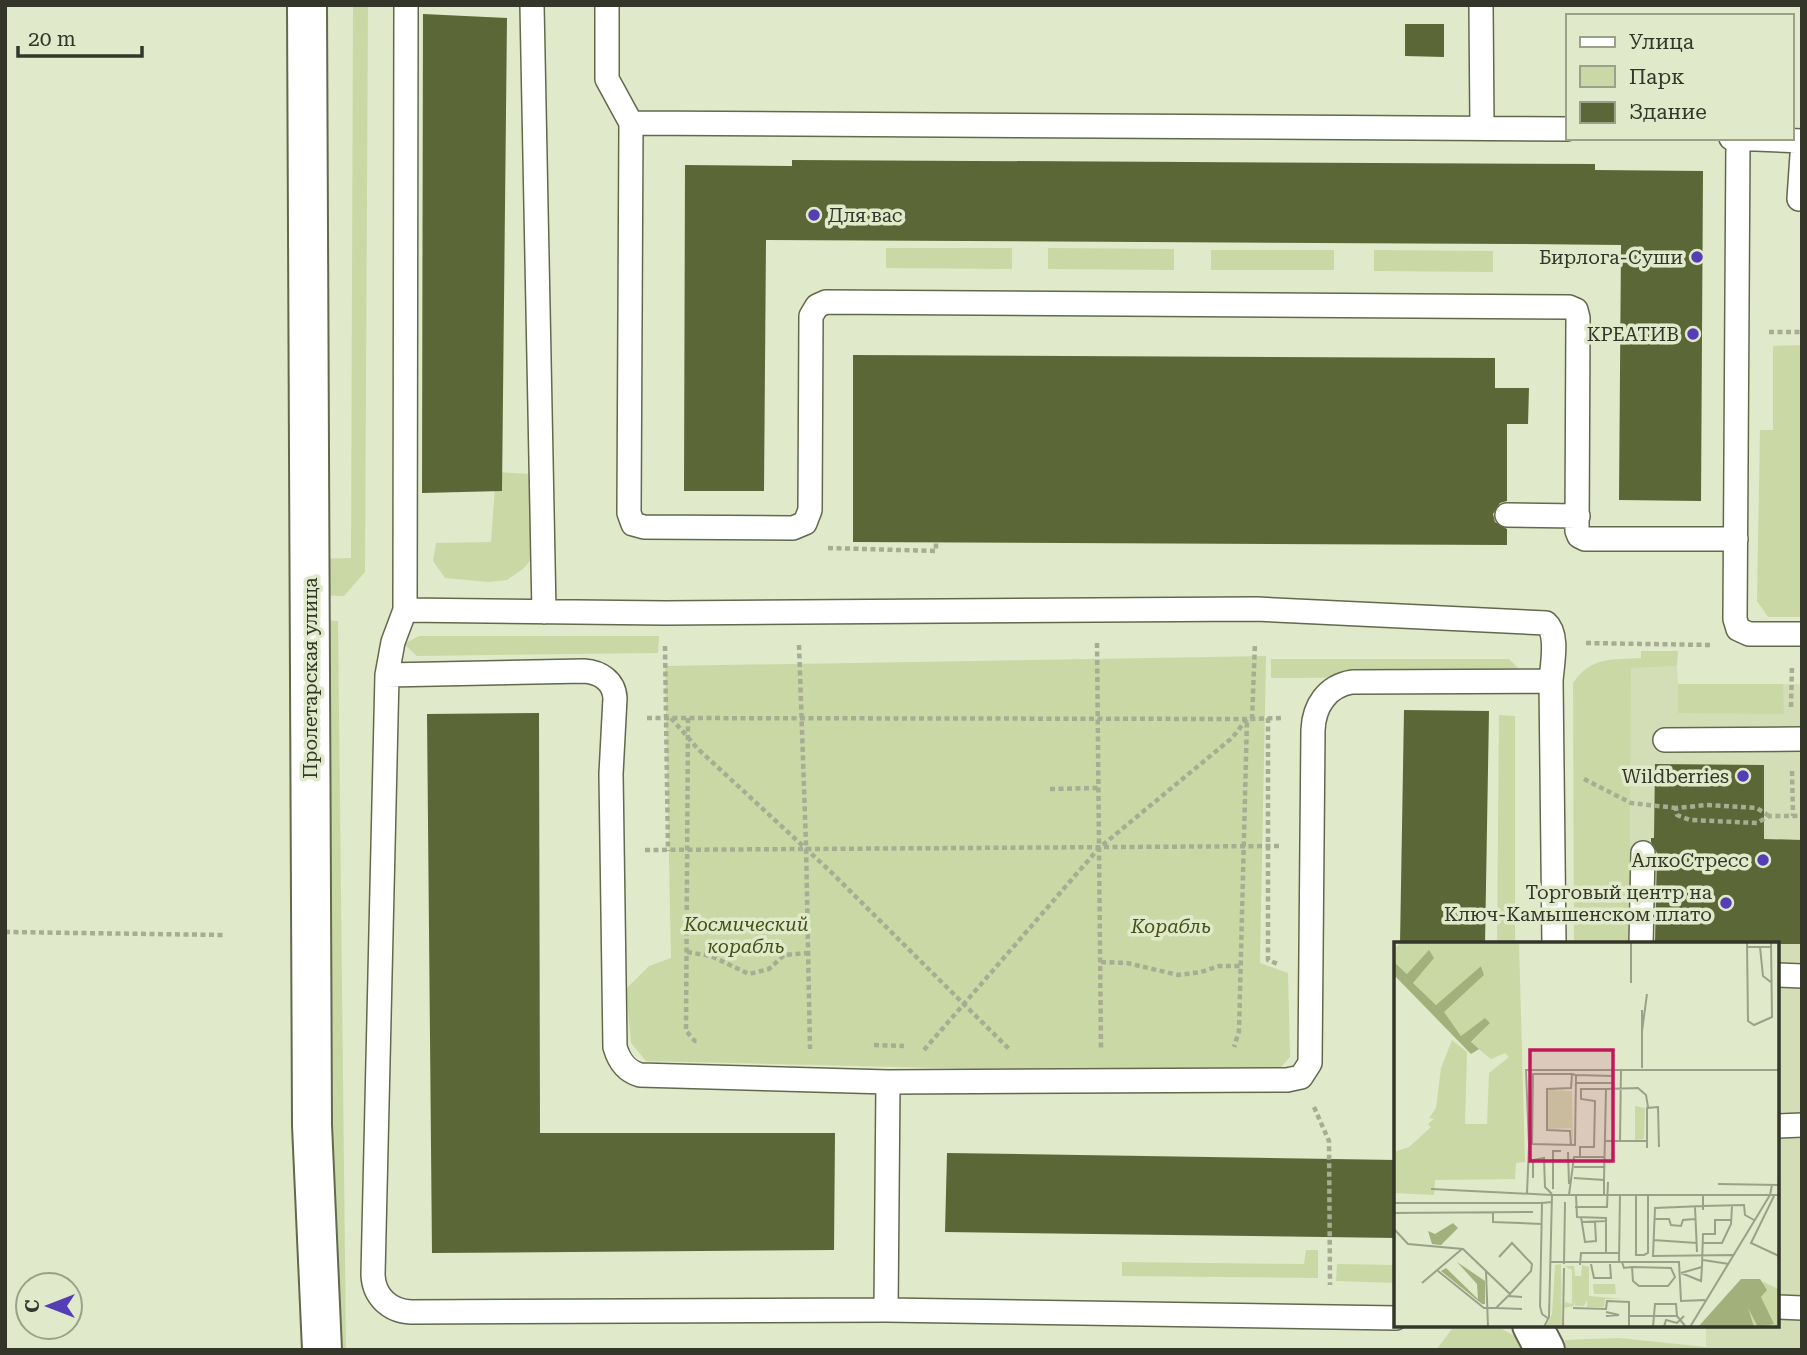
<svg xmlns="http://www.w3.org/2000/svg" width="1807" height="1355" font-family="'Roboto Serif',serif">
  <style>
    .built { fill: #d3deb6 }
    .green { fill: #cad8a6 }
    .building { fill: #5b6736 }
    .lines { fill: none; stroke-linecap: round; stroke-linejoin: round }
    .service-casing { stroke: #62694d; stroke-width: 26 }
    .minor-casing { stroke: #62694d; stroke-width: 42 }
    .path { stroke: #a6ad93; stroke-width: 4.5; stroke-dasharray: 5 3.5; stroke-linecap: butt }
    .service { stroke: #fff; stroke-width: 23 }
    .minor { stroke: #fff; stroke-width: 38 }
    .poi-dot { fill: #553eb5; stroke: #e0e9c9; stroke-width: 2.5 }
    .labels { text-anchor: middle; stroke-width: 7; stroke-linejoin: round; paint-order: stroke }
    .poi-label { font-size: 19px; fill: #333629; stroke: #e0e9c9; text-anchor: end }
    .street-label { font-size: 19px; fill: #333629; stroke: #e0e9c9 }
    .park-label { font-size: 19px; font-style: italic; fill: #455117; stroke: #e0e9c9 }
    .inset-road { fill: none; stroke: #9ba189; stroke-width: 2 }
    .view { fill: #c2185b; fill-opacity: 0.15; stroke: #c2185b; stroke-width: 3.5 }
    .inset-edge { fill: none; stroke: #333629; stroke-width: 3.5 }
  </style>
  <rect width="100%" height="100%" fill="#e0e9c9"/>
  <!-- built -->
  <path class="built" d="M1677 666 1678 684H1802V1350H1707L1706 1347V1325H1777V944H1630L1631 667Z"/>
  <!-- green -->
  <path class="green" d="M353 5H368L365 572 344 596 310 595V559L351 558Z
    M886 248H1012V269L886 268Z
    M1048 248 1174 249V270L1048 269Z
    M1211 250H1334V270H1211Z
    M1374 250 1493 251V272L1374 271Z
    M1802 345V617H1768L1757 601 1760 430H1773V346Z
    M496 472 532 474 534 556 523 569 507 580 488 582 445 578 433 561 436 543 491 542Z
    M317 620 338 621 346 1350H331Z
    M419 636H659L658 653 417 656 404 644Z
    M1641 651H1678L1677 666 1631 668 1630 944H1574L1573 683C1592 656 1611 660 1641 658Z
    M1266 656 1260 963 1288 973 1290 1057 1275 1074 1113 1072 646 1061 631 1043 626 989 649 966 671 958 665 666Z
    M1271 659H1509L1519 669 1516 677 1271 678Z
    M1678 684H1783L1784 714 1678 713Z
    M1499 715 1515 716V944H1497Z
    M1306 1250H1318V1278L1122 1276V1262L1304 1264Z
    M1337 1264 1396 1265V1283L1336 1281Z
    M1452 1329H1502L1518 1338 1521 1350H1436Z
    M1619 1338 1706 1347 1707 1350H1566L1565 1340Z"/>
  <!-- building -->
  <path class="building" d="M423 14 507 18 502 491 422 493Z
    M1405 24H1444V57L1405 56Z
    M792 160 1595 164V170L1703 171 1701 501 1619 500 1621 245 1514 244 766 240 764 491H684L685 165 792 166Z
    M853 355 1495 358V388H1529L1528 424H1507V501L1500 503 1493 514 1495 522 1507 529V545L853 542Z
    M1404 710 1489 711 1485 944H1400Z
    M539 713 540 1133H835L834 1250 432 1253 427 714Z
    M1655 764 1764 765V839L1802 840V944H1655L1657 853 1651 842V838H1654Z
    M947 1153 1396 1160V1238L945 1232Z"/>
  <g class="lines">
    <defs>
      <path id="service" d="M406 5 405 610 393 642 387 675 584 671C600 672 614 681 615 698L611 774 615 1047C619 1061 626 1071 640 1075L888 1082 1287 1080 1301 1077 1310 1063 1313 730C1314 706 1327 686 1352 682L1551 681
        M532 5 544 612
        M607 5V79L631 123
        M1481 5 1482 128
        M1567 129 631 123 629 513 633 524 644 527 793 528 805 523 810 510 811 316 817 306 826 302 1569 307 1576 310 1578 318 1577 531 1579 536 1585 539H1736
        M1731 138 1802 141
        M1738 140 1735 619 1738 629 1749 634H1802
        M1799 199 1802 155
        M1507 515 1578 516
        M405 610 665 613 1256 609 1546 623C1559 634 1552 664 1551 681L1554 944
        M387 675 373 1275C374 1296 389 1311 411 1312L886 1310 1396 1318
        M1665 740 1802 739
        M1641 944 1643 853
        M1777 975 1802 976
        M1777 1126 1802 1125
        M1777 1307 1802 1308
        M886 1310 888 1082"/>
      <path id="minor" d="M307 5 312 1125 322 1350
        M1532 1325 1545 1350"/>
    </defs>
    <!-- service casing -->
    <use href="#service" class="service-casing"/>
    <!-- minor casing -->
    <use href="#minor" class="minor-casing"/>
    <!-- path -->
    <path class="path" d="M1769 332H1802
      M828 548 936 551V542
      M1097 643 1101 1050
      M1586 643 1710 645
      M799 645 806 844 810 1049
      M665 646 668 851
      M1791 707 1792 666
      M647 718 1247 719 1239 1031 1234 1047
      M671 718 698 749 830 871 1010 1050
      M688 718 686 1031 695 1041H698
      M1268 718V960L1280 965
      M1252 719 1255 643
      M1792 771 1793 816
      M1584 779 1631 803 1676 808
      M1050 789 1098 788
      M1769 816 1757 808 1707 805 1676 808 1677 815 1690 820 1757 823 1769 816H1802
      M645 850 1280 846
      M5 932 225 935
      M687 952 711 956 749 974 769 969 784 955 808 953
      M1101 962 1127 963 1178 975 1201 972 1219 966H1240
      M874 1045 904 1046
      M924 1050 1099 848 1232 738 1247 719 1281 718
      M1314 1107 1329 1141 1330 1285"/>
    <!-- service -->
    <use href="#service" class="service"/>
    <!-- minor -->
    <use href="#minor" class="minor"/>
  </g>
  <!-- markers -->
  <g class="poi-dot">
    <circle cx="814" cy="215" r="7"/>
    <circle cx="1697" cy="257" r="7"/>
    <circle cx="1693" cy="334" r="7"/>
    <circle cx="1743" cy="776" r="7"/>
    <circle cx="1763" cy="860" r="7"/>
    <circle cx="1726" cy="903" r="7"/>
  </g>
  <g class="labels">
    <!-- poi labels -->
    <g class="poi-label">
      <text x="828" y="222" text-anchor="start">Для вас</text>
      <text x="1683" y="264">Бирлога-Суши</text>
      <text x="1679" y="341">КРЕАТИВ</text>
      <text x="1729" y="783">Wildberries</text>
      <text x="1749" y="867">АлкоСтресс</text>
      <text x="1712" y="899">Торговый центр на<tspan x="1712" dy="22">Ключ-Камышенском плато</tspan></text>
    </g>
    <!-- street labels -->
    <g class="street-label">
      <text transform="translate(310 678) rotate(-90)" y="7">Пролетарская улица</text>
    </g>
    <!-- park labels -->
    <g class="park-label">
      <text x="746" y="931">Космический<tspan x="746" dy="22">корабль</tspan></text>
      <text x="1171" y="933">Корабль</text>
    </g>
  </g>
  <!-- overview -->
  <g transform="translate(1394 942)">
    <rect width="385" height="385" fill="#e0e9c9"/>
    <path d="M8 0 125 1 131 220 122 221 121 237 41 238 40 253 0 251V210L15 205 37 185 34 182 40 177 35 176 42 166 47 126 58 98 73 110 71 182H93L95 131 115 115 111 111 97 117 77 101 96 81 67 94 49 70 90 33 87 24 42 63 19 41 35 8 13 32 0 20V7ZM154 148 178 149 179 201 177 186 154 187ZM241 164 251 166 250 197 241 198ZM167 322 168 385H152L158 372 161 323ZM188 323 195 325V354L229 357H211L210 365H193V358L190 364H181L180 357V364L170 366 171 360 178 362V328L170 324H180L181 334H187ZM367 339 385 347V385H359L354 372 352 343ZM199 342H221L222 352H200Z" fill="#cad8a6"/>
    <path d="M35 8 40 16 19 41 42 63 87 24 90 33 50 70 67 94 91 76 96 81 77 100 85 107 77 112 0 33V20L13 32ZM59 281 64 286 47 303 38 302 34 289 41 292ZM63 320 91 339V362H88L47 329 52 326 84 357 83 342ZM347 337H366L373 348 367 355 380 382 364 385 354 366 360 385H304Z" fill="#a2b07c"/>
    <path class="inset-road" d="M353 0 354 79 360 83 378 75 377 0M353 5H377M366 5 369 34 378 41M237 41V0M248 68V126M248 89 253 52M182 141H219V134L182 133M212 147 244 146 252 153 254 165M211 199H253V206M226 199 227 127M253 199V166L264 165 265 205M138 202 181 203 182 133M138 202 139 132H178M177 203 176 189 153 188V147L177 146 178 132 182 133M135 204 132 128H385M174 210 175 242M186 215V205H200L201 159 187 157V147H212L210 238M180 225H210M139 236V218L150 216 151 245 158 252M180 236 210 238V253M324 242 385 243M37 247 158 253H376L378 243M159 247V209H167M133 251 135 203M175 253 180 215H211M182 253 183 275 212 276V310M242 253V313H250L254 311V253M309 253V264L261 266 259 314 339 313M380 254 357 301 385 314M0 261H148M181 265H213L214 240M301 265 303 310M309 268V264L350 263 351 273 360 278M99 270V280L148 282M0 271 139 270M187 275 191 300 202 299 201 280M260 277H275L277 283 287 284 289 278 301 277M187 280 213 279M0 287 14 302 69 307 92 329 94 385M259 298 303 301M308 301H328L337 282 338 264M105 315 118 301 138 322 137 329 115 353M309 318 335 322M157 320H285L287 359 311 358M225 320 226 253M228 320 230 326 238 325 277 326 281 335 274 344H245L239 339 238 325M170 322 171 260M197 322 200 336H217L216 322M186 323 187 311H225M44 329 90 366H102L114 354 128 355M92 329 116 352M287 331 308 325 309 292H321V278H337M287 331 307 339 308 325M28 341 68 307M103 366 128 367M179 366 212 367 213 359 235 360V385M212 370 225 373 212 374M236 374H283L292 385M155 377 148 372 146 364 148 261 158 260M74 385H101M150 385 155 375 158 253M169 385 170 326M259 385 261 362H282L283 374M270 385 272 378 283 381 290 374M296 385 376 253H385"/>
    <path class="view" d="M136 108H219V219H136Z"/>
    <rect width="385" height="385" class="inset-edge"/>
  </g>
  <!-- border -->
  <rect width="1807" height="1355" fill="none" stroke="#333629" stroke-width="14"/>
  <!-- legend -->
  <rect x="1566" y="14" width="228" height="126" fill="#e0e9c9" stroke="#9ba189" stroke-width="2"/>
  <rect x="1580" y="37" width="35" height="10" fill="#ffffff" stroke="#9ba189" stroke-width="2"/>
  <text x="1629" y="49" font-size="21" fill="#333629">Улица</text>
  <rect x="1580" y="66" width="35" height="21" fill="#cad8a6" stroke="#9ba189" stroke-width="2"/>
  <text x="1629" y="84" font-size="21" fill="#333629">Парк</text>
  <rect x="1580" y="102" width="35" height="21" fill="#5b6736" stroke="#9ba189" stroke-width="2"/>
  <text x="1629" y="119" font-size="21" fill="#333629">Здание</text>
  <!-- north arrow -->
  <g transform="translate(49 1306) rotate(270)"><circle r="33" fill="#e0e9c9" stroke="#9ba189" stroke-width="2"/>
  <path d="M0-5L12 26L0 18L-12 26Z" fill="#553eb5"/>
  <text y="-10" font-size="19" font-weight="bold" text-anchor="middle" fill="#333629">С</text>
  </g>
  <!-- scale -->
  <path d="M18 46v10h124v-10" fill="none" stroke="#333629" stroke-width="3.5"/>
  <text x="28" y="46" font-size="21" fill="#333629" stroke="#e0e9c9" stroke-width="5" paint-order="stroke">20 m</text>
</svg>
